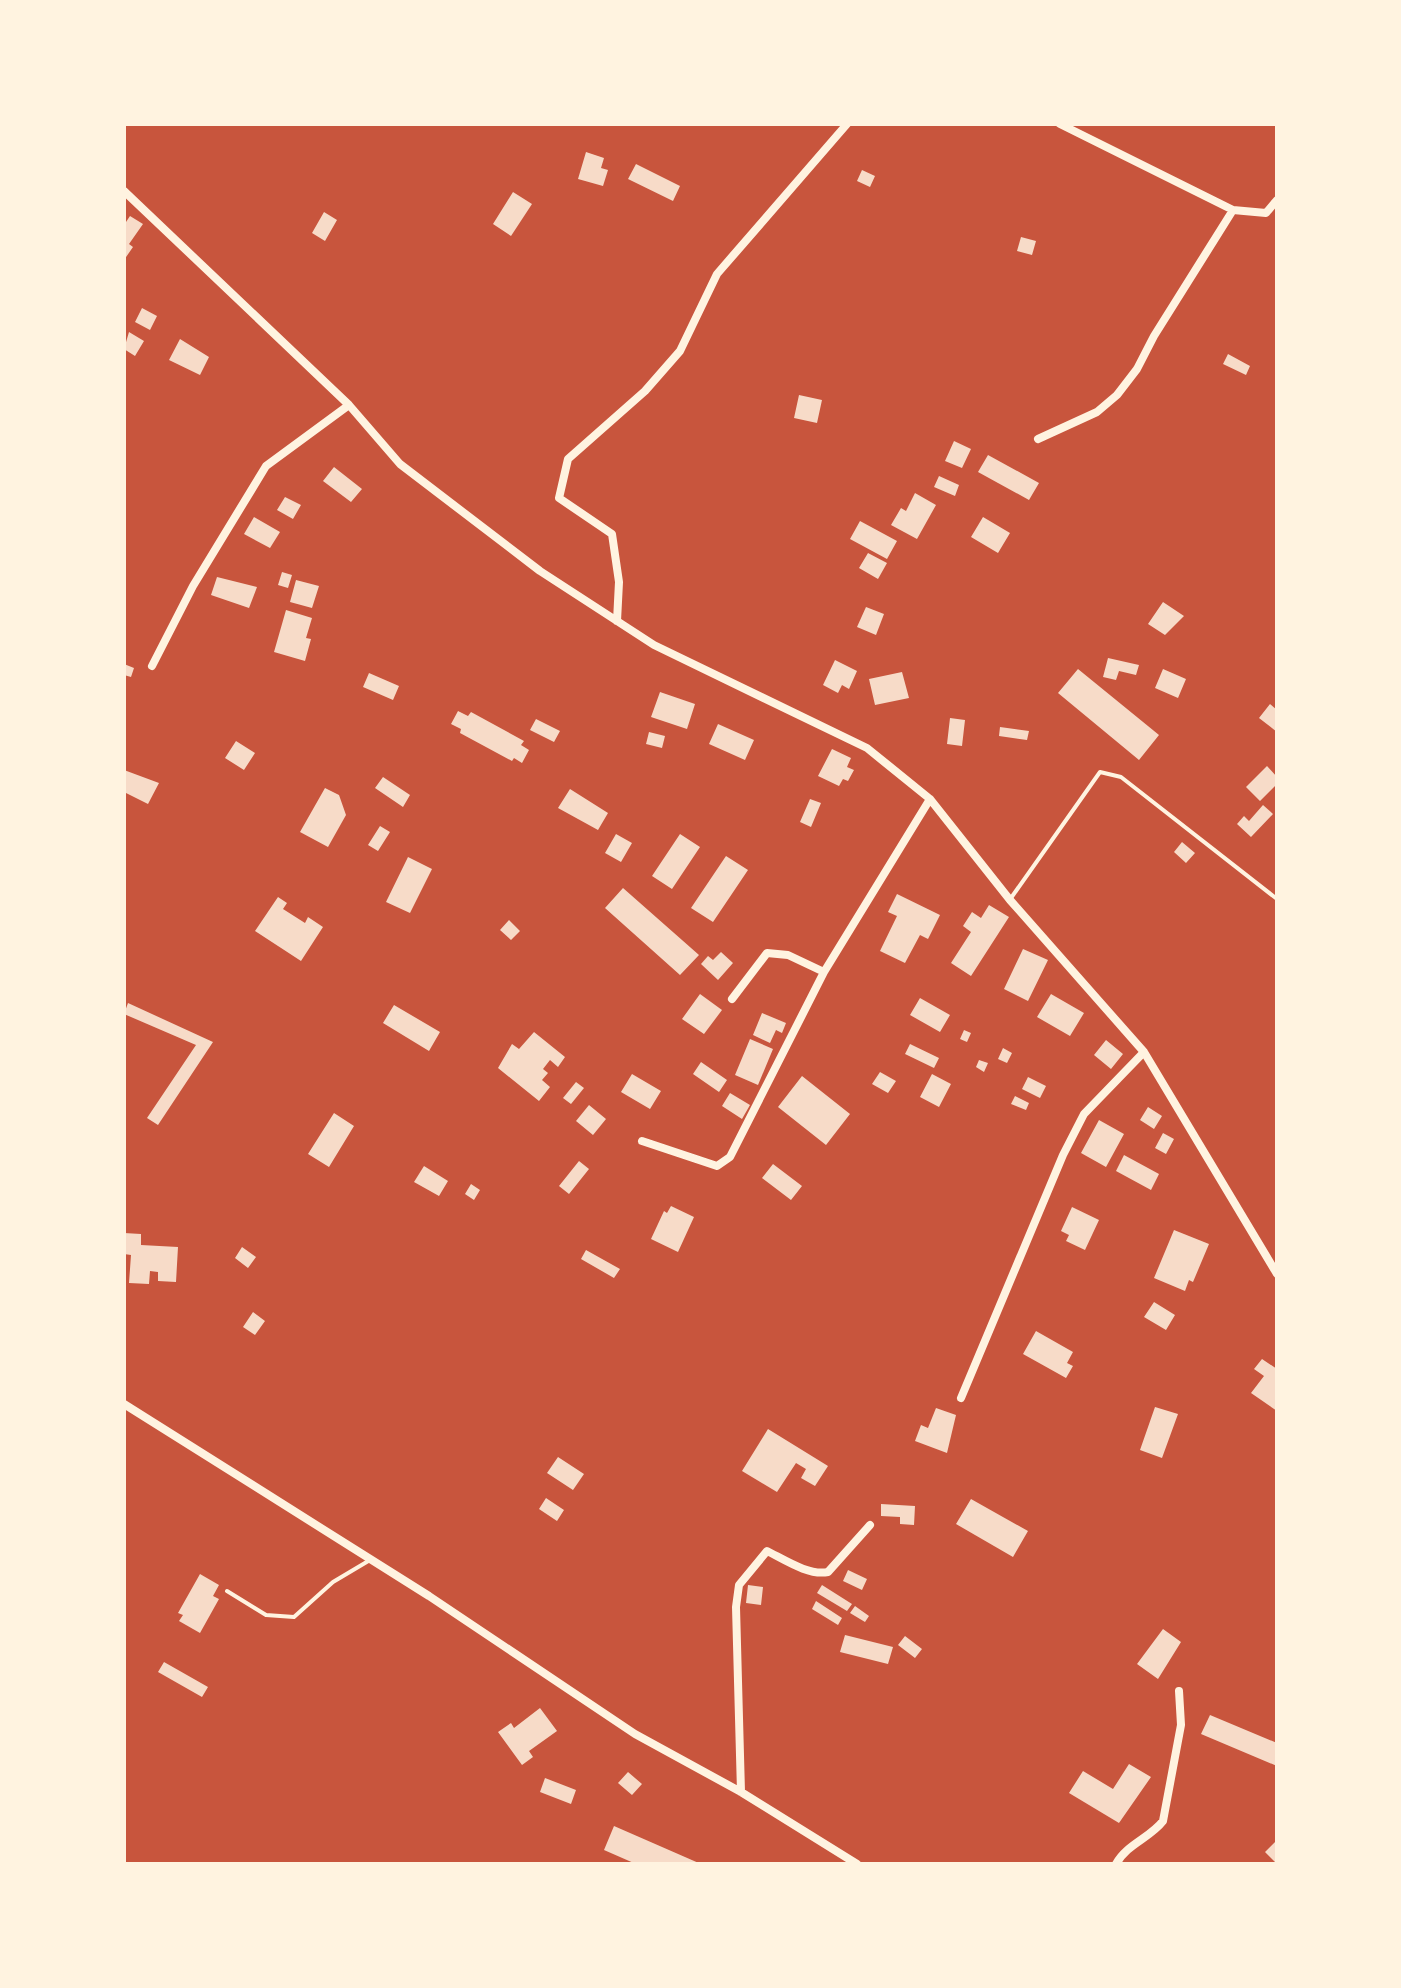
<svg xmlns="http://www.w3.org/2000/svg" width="1401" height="1988" font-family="Lato,sans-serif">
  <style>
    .building { fill: #f7dbc8 }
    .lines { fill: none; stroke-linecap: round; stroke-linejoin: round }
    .service { stroke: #fff3e0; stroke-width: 4 }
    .minor { stroke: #fff3e0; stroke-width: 8 }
  </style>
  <rect width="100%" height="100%" fill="#c8553d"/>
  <!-- building -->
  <path class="building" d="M586 152 604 158 601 168 608 170 603 186 578 179Z
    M636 164 680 186 673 201 628 179Z
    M862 170 875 176 870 187 857 181Z
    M513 192 532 204 511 236 493 224Z
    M324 212 337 220 325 241 312 233Z
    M130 216 143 224 129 244 133 247 124 260V225Z
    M1021 237 1036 241 1032 255 1017 251Z
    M142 308 157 316 150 330 135 322Z
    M129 332 144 341 135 356 124 349Z
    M180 339 209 357 200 375 169 360Z
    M1228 354 1250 366 1246 375 1223 364Z
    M799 395 822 400 817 423 794 418Z
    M954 441 971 449 962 468 945 461Z
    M988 455 1039 483 1029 500 978 472Z
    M334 467 362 489 351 502 323 481Z
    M939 476 959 485 955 496 934 487Z
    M915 493 936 505 917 539 891 525 901 508 906 511Z
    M285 497 301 505 293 519 277 510Z
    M254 517 280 532 270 548 244 534Z
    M983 517 1010 533 998 553 971 537Z
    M860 521 897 541 887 559 850 539Z
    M868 553 887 563 878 579 859 568Z
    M282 572 292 575 288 588 278 585Z
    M217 577 257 587 249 608 211 595Z
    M296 580 319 586 312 608 290 602Z
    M1163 602 1184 616 1165 635 1148 624Z
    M866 607 884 614 876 635 857 627Z
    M286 610 312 618 306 638 311 639 305 661 274 652Z
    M1108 658 1139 665 1136 675 1119 671 1116 680 1103 677Z
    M835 660 857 671 849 689 842 685 838 693 823 685Z
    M124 664 134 668 131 677 124 675Z
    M1078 669 1159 735 1139 760 1058 693Z
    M1163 669 1186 679 1178 698 1155 688Z
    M902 672 909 698 875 705 869 679Z
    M369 673 399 686 393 700 363 687Z
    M660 692 695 704 687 729 651 717Z
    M1270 704 1277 710V732L1259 718Z
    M458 711 468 716 471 712 524 741 521 745 529 750 522 763 514 758 512 761 460 733 461 729 451 724Z
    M950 718 965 720 962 746 947 744Z
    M536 719 560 731 554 742 530 730Z
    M718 724 754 740 745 760 709 744Z
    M1000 727 1029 731 1027 740 999 736Z
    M649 732 665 736 662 748 646 744Z
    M236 741 255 753 244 770 225 758Z
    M832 749 851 758 847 767 854 770 848 781 843 779 839 786 818 776Z
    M1267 766 1277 777V784L1260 801 1246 787Z
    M124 770 159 783 148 804 124 792Z
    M383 777 410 795 403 807 375 788Z
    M325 788 339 795 346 815 328 847 300 832Z
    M570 789 608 813 598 830 558 808Z
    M810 799 821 803 811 827 800 822Z
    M1263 805 1273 814 1251 837 1237 824 1244 816 1249 821Z
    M380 826 390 832 378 851 368 845Z
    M616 834 632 843 621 862 605 853Z
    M680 834 700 847 672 889 652 876Z
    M1182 842 1195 853 1186 863 1174 852Z
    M726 856 748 870 713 922 691 908Z
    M408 857 432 869 410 913 386 902Z
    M623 888 699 955 680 975 605 908Z
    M897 894 940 915 928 939 920 935 905 963 880 951 897 916 888 912Z
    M278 897 287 903 283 909 305 923 308 917 323 927 301 961 255 931Z
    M989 905 1009 917 971 976 951 963 971 932 963 926 972 912 981 918Z
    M509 920 520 931 511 940 500 930Z
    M1023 949 1048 960 1028 1001 1004 989Z
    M721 952 733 963 718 980 701 964 708 956 713 960Z
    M700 994 722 1010 704 1034 682 1019Z
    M1051 994 1084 1013 1070 1036 1037 1017Z
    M920 998 950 1015 940 1032 910 1015Z
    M128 1003 213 1042 158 1125 147 1118 196 1045 124 1014Z
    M394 1005 440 1032 429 1051 383 1023Z
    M762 1013 786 1023 782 1033 776 1030 770 1043 753 1035Z
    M964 1030 971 1033 967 1042 960 1039Z
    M534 1032 565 1057 558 1067 550 1060 543 1069 548 1073 542 1080 550 1087 539 1101 498 1068 512 1044 519 1049Z
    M750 1039 773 1049 758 1085 735 1075Z
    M1106 1040 1123 1054 1111 1069 1094 1055Z
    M910 1044 939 1058 934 1068 905 1054Z
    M1003 1048 1012 1053 1007 1063 998 1059Z
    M979 1060 988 1063 984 1072 976 1067Z
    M701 1062 727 1080 719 1092 693 1074Z
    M880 1072 896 1081 888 1093 872 1084Z
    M632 1074 661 1091 650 1109 621 1092Z
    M932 1074 951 1084 939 1107 920 1097Z
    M802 1076 850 1114 826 1145 778 1107Z
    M1028 1077 1046 1086 1040 1098 1022 1089Z
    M576 1082 584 1088 571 1104 563 1098Z
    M730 1093 750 1105 742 1119 722 1106Z
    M1015 1096 1029 1103 1026 1110 1011 1104Z
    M589 1105 606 1119 593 1135 576 1121Z
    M1148 1107 1162 1116 1154 1129 1140 1120Z
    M334 1113 354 1126 329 1167 308 1154Z
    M1099 1120 1124 1134 1106 1167 1081 1153Z
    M1163 1133 1174 1139 1166 1154 1155 1148Z
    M1124 1155 1159 1174 1151 1190 1116 1171Z
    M579 1161 589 1169 569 1194 559 1186Z
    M773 1164 802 1186 791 1200 762 1178Z
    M424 1166 448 1181 439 1196 414 1182Z
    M471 1184 480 1190 474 1200 465 1194Z
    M671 1206 694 1217 678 1252 651 1239 664 1211 667 1213Z
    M1072 1207 1099 1220 1085 1250 1066 1241 1069 1235 1061 1231Z
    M1174 1230 1209 1244 1193 1282 1189 1280 1185 1291 1154 1278Z
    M124 1233 141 1234V1245L178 1247 176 1282 158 1281V1272L150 1271 149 1284 129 1283 131 1255 124 1254Z
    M242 1247 256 1257 248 1268 235 1258Z
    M586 1250 620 1269 614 1278 581 1259Z
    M1154 1302 1175 1315 1166 1330 1144 1317Z
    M253 1312 265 1321 255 1335 243 1327Z
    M1036 1331 1073 1352 1067 1363 1073 1366 1066 1378 1023 1354Z
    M1262 1359 1277 1369V1411L1251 1393 1264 1376 1254 1369Z
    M1155 1407 1178 1414 1162 1458 1140 1450Z
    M936 1408 956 1415 947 1453 915 1441 921 1425 928 1428Z
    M768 1429 828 1466 815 1486 801 1478 806 1469 796 1463 777 1492 742 1471Z
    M558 1457 584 1474 573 1490 547 1473Z
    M546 1498 564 1510 557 1521 539 1509Z
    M971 1499 1028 1531 1013 1557 956 1524Z
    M881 1504 915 1506 914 1525 900 1524V1517L881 1516Z
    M848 1570 867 1579 862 1590 843 1581Z
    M200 1574 219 1585 213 1596 219 1599 200 1633 179 1621 183 1615 178 1613Z
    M748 1585 763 1587 761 1605 746 1603Z
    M822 1585 852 1604 847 1611 817 1593Z
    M816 1601 842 1618 838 1625 812 1609Z
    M855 1606 869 1616 865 1622 850 1613Z
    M1163 1629 1181 1642 1158 1679 1137 1664Z
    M845 1635 893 1647 888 1664 840 1652Z
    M905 1636 922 1649 915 1658 898 1645Z
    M164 1662 208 1687 202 1697 158 1672Z
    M540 1708 557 1731 529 1751 533 1757 522 1765 498 1732 511 1723 514 1728Z
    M1210 1715 1277 1743V1766L1201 1734Z
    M1129 1764 1151 1777 1119 1823 1069 1793 1083 1771 1113 1789Z
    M628 1772 642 1784 632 1795 618 1783Z
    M545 1778 576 1790 571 1804 540 1792Z
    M614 1826 701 1864H636L604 1850Z
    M1277 1840V1864L1265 1852Z"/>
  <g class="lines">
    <!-- service -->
    <path class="service" d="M1011 898 1100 772 1121 777 1277 899
      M227 1591 266 1615 294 1617 333 1582 370 1560"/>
    <!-- minor -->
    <path class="minor" d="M1060 124 1233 210 1266 213 1277 200
      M124 191 349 405 400 464 540 571 654 645 867 748 930 799 1010 900 1144 1052 1277 1274
      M1038 439 1097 412 1117 395 1137 369 1154 336 1233 210
      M617 621 619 582 612 534 559 498 568 459 645 391 680 351 717 274 847 124
      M152 666 193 586 266 466 349 405
      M732 999 767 953 788 955 824 972
      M642 1141 717 1166 730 1157 824 972 930 799
      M961 1398 1063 1155 1084 1114 1144 1052
      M124 1404 429 1596 635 1734 741 1792 857 1864
      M741 1792 736 1607 739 1585 767 1551C785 1560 809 1576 828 1572L870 1525
      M1116 1864C1127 1844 1150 1838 1163 1821L1181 1725 1179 1691"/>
  </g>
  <!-- border -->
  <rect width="1401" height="1988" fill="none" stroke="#fff3e0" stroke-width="252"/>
</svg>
